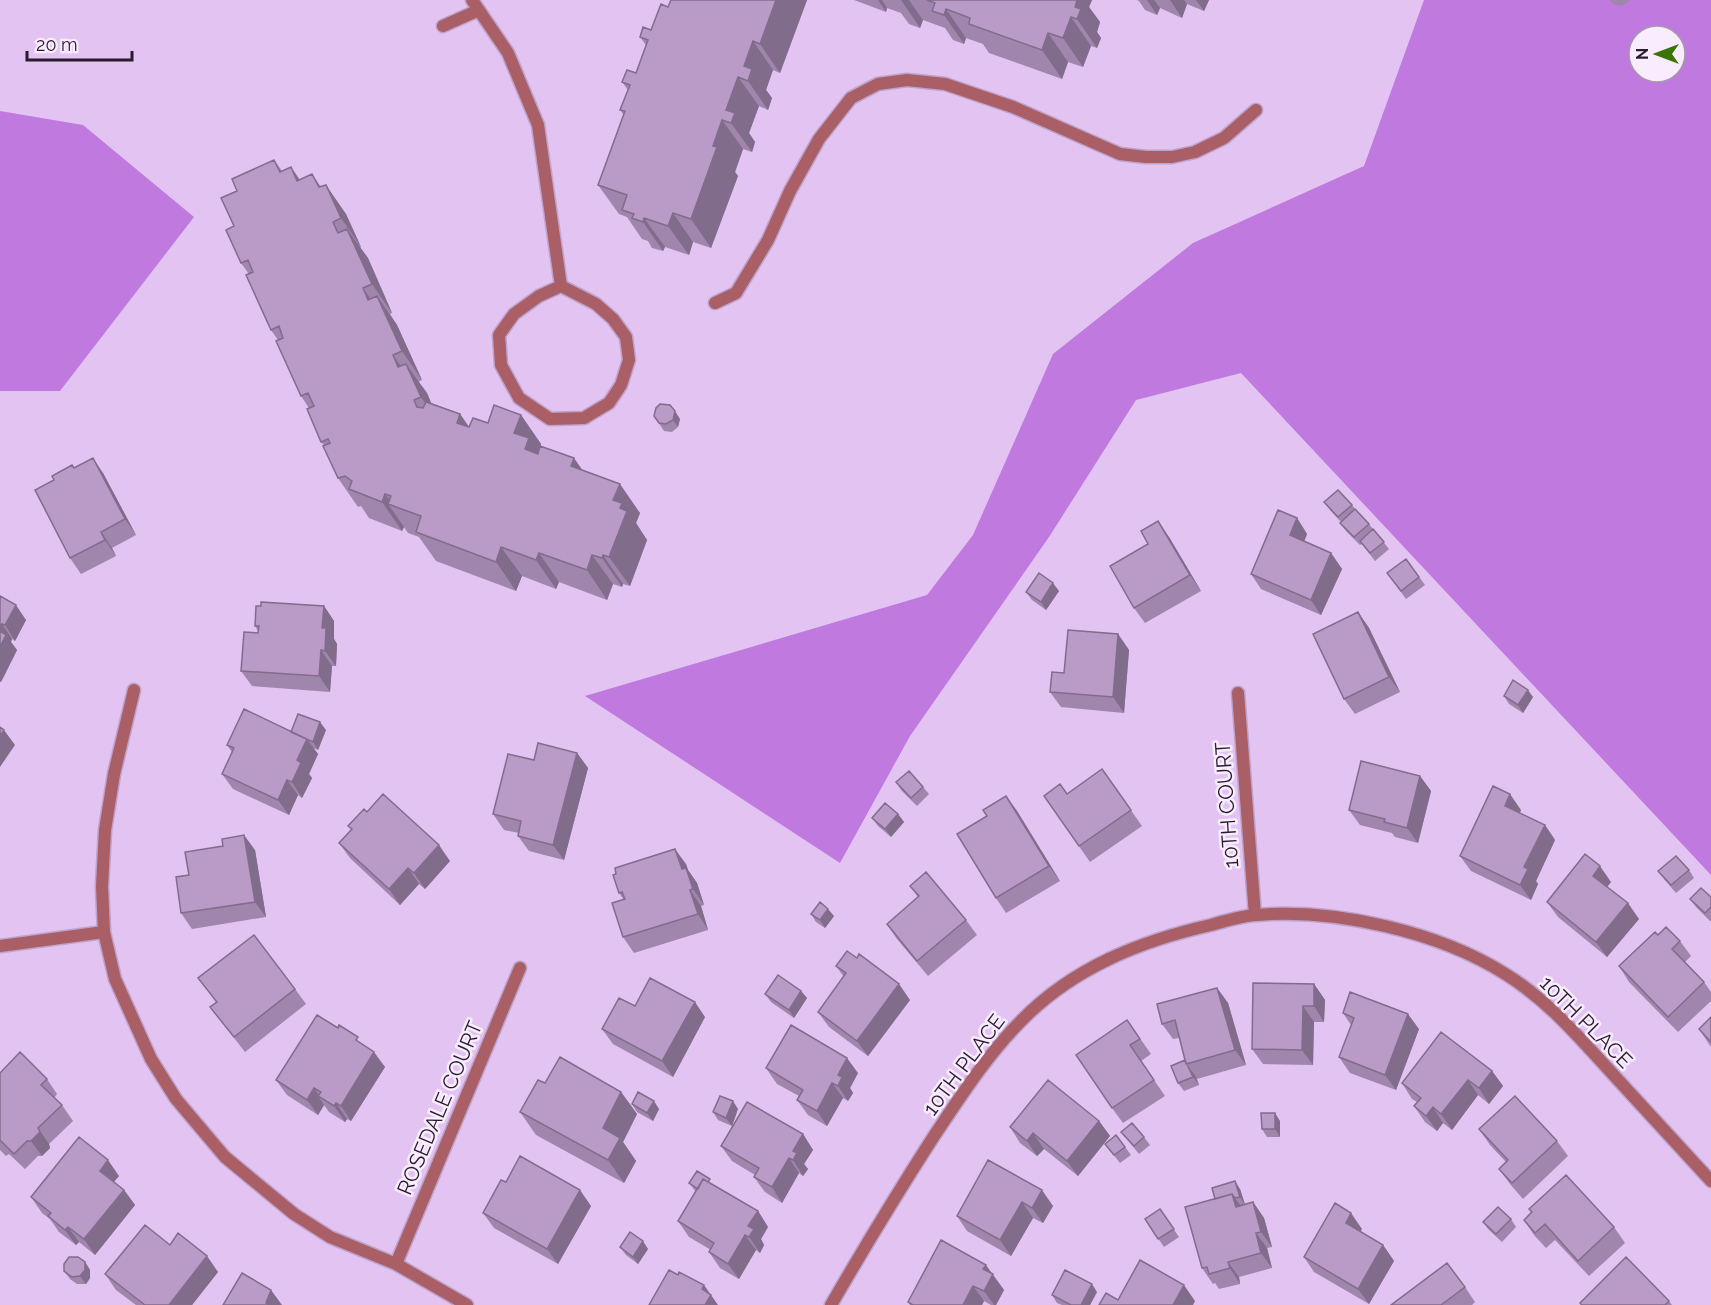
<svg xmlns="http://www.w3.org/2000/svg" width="1711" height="1305" font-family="Raleway,sans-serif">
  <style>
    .forest { fill: #c079df; fill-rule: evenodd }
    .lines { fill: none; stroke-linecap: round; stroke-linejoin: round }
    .lane-casing { stroke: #bda2ca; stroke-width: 15 }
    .street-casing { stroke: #bda2ca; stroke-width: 15 }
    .lane { stroke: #aa5e65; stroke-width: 12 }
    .street { stroke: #aa5e65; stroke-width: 12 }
    .wall { fill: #a085ac }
    .shaded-wall { fill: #826c8c }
    .building { fill: #ba9bc8; stroke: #826c8c; stroke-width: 1.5 }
    .labels { text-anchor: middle; stroke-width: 5; stroke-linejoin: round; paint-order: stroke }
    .street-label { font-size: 21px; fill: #281c2d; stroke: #f9ecff }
  </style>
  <rect width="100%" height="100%" fill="#e2c3f1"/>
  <!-- forest -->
  <path class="forest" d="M1424 0H1711V875L1241 373 1136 400 1049 537 910 736 840 863 585 696 927 595 973 535 1053 354 1193 243 1364 166ZM1639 36H1675V72H1639Z
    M0 111 83 125 194 217 60 391H0Z"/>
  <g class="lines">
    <defs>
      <path id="lane" d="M472 0 508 53 538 125 561 286
        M443 26 479 10
        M561 286 596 304 613 319 626 337 629 360 621 385 609 403 584 418 550 419 519 398 501 365 499 335 514 314 539 296Z
        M715 303 736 293 768 240 790 191 819 139 851 98 878 84 907 80 945 84 1013 107 1120 154 1146 157H1172L1195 152 1224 138 1256 110"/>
      <path id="street" d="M134 690 114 774 105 830 102 886 104 932 115 979 151 1059 176 1099 225 1157 294 1214 330 1237 396 1264 467 1305
        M1238 693 1255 915
        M0 946 104 932
        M396 1264 520 968
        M831 1305C864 1248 898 1192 934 1136 961 1096 987 1055 1022 1020 1073 968 1140 941 1211 925 1225 921 1241 916 1256 915 1335 908 1440 932 1507 975 1547 1000 1577 1035 1609 1070 1643 1107 1677 1144 1711 1181"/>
    </defs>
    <!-- lane casing -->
    <use href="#lane" class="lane-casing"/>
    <!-- street casing -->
    <use href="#street" class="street-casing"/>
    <!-- lane -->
    <use href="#lane" class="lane"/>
    <!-- street -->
    <use href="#street" class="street"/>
  </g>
  <!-- wall -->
  <path class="wall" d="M671 0H807L780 73 773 70 766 90 772 98 768 110 759 106 749 133 755 142 752 152 743 149 735 172 738 176 711 248 693 242 689 255 665 247 663 251 652 248 648 241 642 239 627 217 619 214 598 185 624 115 620 110 628 90 622 82 636 73 646 45 640 37 651 30 668 7Z
    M854 0H1092L1089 7 1100 22 1097 32 1101 38 1097 48 1091 46 1083 67 1068 62 1062 79 989 53 983 44 966 38 964 44 953 40 945 28 923 20 920 28 909 24 901 13 887 8 886 12Z
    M1137 0H1209L1204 11 1187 4 1182 18 1160 8 1157 15 1145 10 1139 1Z
    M1610 0H1630L1629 1 1622 6 1613 4Z
    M274 160 282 171 300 180 312 174 321 187 346 214 361 247 360 248 368 258 392 313 390 314 397 325 422 380 418 382 427 393 431 403 460 414 469 427 488 423 521 415 541 444 538 452 582 470 640 513 636 523 647 540 630 586 623 584 622 587 613 584 607 600 559 582 556 589 522 576 516 591 436 561 419 537 408 533 404 527 402 531 369 518 361 506 358 507 338 478 324 445 321 442 309 408 301 396 278 340 271 330 249 274 241 263 234 226 237 191Z
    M654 416 680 419 678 427 672 432 664 431Z
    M74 468 103 473 136 535 112 548 116 556 81 574 70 558 54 480Z
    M1324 502 1352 505 1355 509 1369 524 1389 549 1375 561 1362 544 1360 545 1346 531 1340 523 1341 522 1330 510Z
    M1297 518 1307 534 1304 542 1331 553 1342 569 1321 615 1261 589 1251 574Z
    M1169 537 1201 591 1145 623 1134 608Z
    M1406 559 1425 585 1406 599 1387 573Z
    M1059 591 1046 610 1032 600 1026 592Z
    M0 596 26 620 15 641 12 639 11 642 17 650 1 682H0Z
    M324 606 334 621V639L337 644 336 666H332L330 692 252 686 241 671 258 633V631L255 626Z
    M1358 612 1369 628 1400 692 1355 714 1344 699Z
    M1118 634 1129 650 1124 713 1061 707 1050 692Z
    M1504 696 1533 697 1523 713 1509 704Z
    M326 730 318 750 313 748 318 754 309 774 312 778 302 798 298 795 289 815 233 789 222 774 232 752 227 745 291 732Z
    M577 753 588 768 564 860 529 851 518 836 519 833 504 830 493 814 534 760Z
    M1102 769 1142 826 1090 862 1044 796 1067 794Z
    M1420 776 1431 791 1418 843 1395 837 1392 833 1360 825 1349 810Z
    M896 782 923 787 929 794 917 806 901 790Z
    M1006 796 1017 811 1060 881 1006 913 996 898 987 816Z
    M1521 810 1520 813 1545 825 1555 840 1536 881 1538 884 1531 900 1471 871 1460 856Z
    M367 812 450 861 425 889 419 884 400 905 350 858 339 843 351 830 348 826Z
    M898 814 904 822 891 837 878 826 872 818Z
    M255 850 266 917 192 929 181 913 189 875Z
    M686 864 688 870 697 883 704 905 701 906 708 930 634 953 623 937 624 900 619 893Z
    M1689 870 1694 878 1676 893 1664 879 1658 871Z
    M1611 882 1607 887 1639 919 1607 957 1558 917 1547 902Z
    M910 886 966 920 977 935 928 976 897 939 887 924 918 897Z
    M1711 897V921H1710L1696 907 1690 899Z
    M811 914 834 916 825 928 816 922Z
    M1658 935 1680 941 1691 956 1685 962 1704 982 1711 992V1001L1678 1032 1629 982 1619 966Z
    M836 966 910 1000 868 1056 829 1027 818 1012 844 977Z
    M198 978 295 989 306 1004 245 1052 210 1007 216 1002Z
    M1314 984 1325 1000 1324 1022H1314L1313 1065 1263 1064 1252 1049Z
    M1217 988 1228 1003 1246 1065 1197 1079 1196 1077 1199 1085 1184 1091 1178 1083 1185 1060 1179 1038 1173 1039 1162 1024Z
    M801 991 807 998 794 1018 771 1002 765 994Z
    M635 1006 705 1017 673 1077 613 1044 602 1029Z
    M1343 1013 1419 1029 1396 1090 1350 1073 1339 1057 1351 1025Z
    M1711 1017V1047L1699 1029Z
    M1127 1020 1151 1054 1141 1061 1165 1096 1123 1123 1112 1108Z
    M363 1045 385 1067 351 1121 347 1119 345 1122 329 1112 324 1105 318 1115 287 1095 276 1080Z
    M766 1068 858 1073 850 1088 853 1093 848 1101 843 1098 827 1126 808 1115 797 1100 799 1096 777 1084Z
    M1492 1071 1503 1086 1489 1104 1478 1095 1452 1130 1443 1123 1437 1131 1425 1122 1414 1106 1417 1102 1412 1099 1402 1083Z
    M0 1073 47 1079 57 1094 54 1098 62 1105 73 1121 49 1144 50 1148 42 1156H38L25 1169 9 1154 6 1156 0 1150Z
    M621 1092 637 1114 623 1142 636 1161 624 1183 536 1135 520 1112Z
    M632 1104 659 1109 653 1121 637 1112Z
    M738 1109 732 1126 718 1120 713 1112Z
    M1099 1121 1110 1136 1078 1176 1044 1149 1037 1156 1020 1143 1010 1127Z
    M1280 1121V1137H1267L1262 1129Z
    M1479 1129 1557 1141 1568 1156 1523 1199 1510 1184 1499 1169 1506 1162 1490 1145Z
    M1121 1132 1144 1137 1150 1145 1139 1154Z
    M803 1134 813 1150 804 1164 808 1169 803 1176 799 1173 782 1203 765 1192 754 1177 755 1175 732 1161 721 1146Z
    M1116 1135 1131 1155 1120 1163 1105 1144Z
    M988 1160 1053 1206 1043 1223 1033 1218 1011 1256 967 1231 957 1216Z
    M119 1176 114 1182 124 1190 135 1205 95 1255 79 1242 76 1245 59 1232 50 1219 42 1213 31 1197Z
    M506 1182 591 1206 558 1264 494 1228 483 1213Z
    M689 1183 714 1185 758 1211 768 1227 761 1239 764 1245 760 1253 756 1250 739 1279 720 1268 709 1252 711 1250 689 1237 678 1221 696 1192Z
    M1240 1189 1245 1204 1253 1202 1264 1218 1272 1247 1267 1248 1272 1268 1239 1277 1240 1284 1219 1289 1215 1283 1213 1284 1202 1268 1215 1199Z
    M1160 1209 1179 1237 1164 1247 1145 1219Z
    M1529 1209 1614 1227 1625 1243 1589 1276 1555 1240 1546 1248 1534 1235 1524 1220 1531 1212Z
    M1511 1219 1516 1227 1502 1242 1489 1230 1483 1222Z
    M1362 1229 1360 1232 1383 1245 1394 1261 1369 1304 1314 1272 1304 1257Z
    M170 1245 218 1272 192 1305H136L116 1290 105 1274Z
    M620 1247 648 1249 638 1264 626 1255Z
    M85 1262 90 1270V1278L86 1284H77L70 1279 64 1271Z
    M992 1274 1004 1290 996 1305H991L984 1301 982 1305H910L908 1302Z
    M1465 1287 1475 1302 1472 1305H1391Z
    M1097 1292 1090 1305H1062L1057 1303 1052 1295Z
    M1669 1301 1672 1305H1581L1580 1303Z"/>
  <!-- shaded-wall -->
  <path class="shaded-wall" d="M776 0H807L780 73 760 44Z
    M878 0H882L887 8 886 12Z
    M901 0H909L923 20 920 28Z
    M1074 0H1092L1089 7 1100 22 1097 32 1101 38 1097 48 1077 19Z
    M1147 0H1154L1160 8 1157 15Z
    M1170 0H1184L1187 4 1182 18Z
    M1196 0H1209L1204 11Z
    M946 9 966 38 964 44 944 15Z
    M1071 17 1091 46 1083 67 1063 38Z
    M1048 33 1068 62 1062 79 1042 50Z
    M753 41 773 70 766 90 772 98 768 110 748 81 744 66Z
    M738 77 759 106 749 133 755 142 752 152 731 123 726 110Z
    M722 120 743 149 735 172 738 176 711 248 691 219 713 146Z
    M291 167 311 196 297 181Z
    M326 185 346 214 361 247 341 218Z
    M673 213 693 242 689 255 668 226Z
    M644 218 665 247 663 251 643 222Z
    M347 229 368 258 392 313 372 284Z
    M363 288 383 317 368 300Z
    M377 296 397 325 422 380 402 351Z
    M393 355 413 384 398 367Z
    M406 364 427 393 441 426 421 397Z
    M675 411 680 419 678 427 673 420Z
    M460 414 480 443 457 423Z
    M521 415 541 444 538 452 545 478 514 433Z
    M93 458 103 473 136 535 125 519Z
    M574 458 595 488 571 466Z
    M620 484 640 513 636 523 647 540 630 586 609 557 613 500Z
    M385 494 394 506 388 504 404 527 402 531 382 502Z
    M1297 518 1307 534 1300 551 1290 535Z
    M1158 521 1169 537 1201 591 1190 575Z
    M101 532 112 548 116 556 105 540Z
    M501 547 522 576 516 591 496 562Z
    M539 553 559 582 556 589 536 560Z
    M1331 553 1342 569 1321 615 1311 600Z
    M592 555 613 584 607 600 587 570Z
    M603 555 623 584 622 587 602 558Z
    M1053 583 1059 591 1046 610 1041 602Z
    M16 605 26 620 15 641 5 625Z
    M324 606 334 621V639L337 644 336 666 325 651 322 628Z
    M1358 612 1369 628 1400 692 1389 677Z
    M2 624 12 639 11 642 17 650 1 682 0 681V627Z
    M1118 634 1129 650 1124 713 1113 697Z
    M321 650 332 666 330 692 319 676Z
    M1528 690 1533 697 1523 713 1518 705Z
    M320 722 326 730 318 750 313 742Z
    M4 730 15 745 0 767V736Z
    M307 739 318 754 309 774 312 778 302 798 292 782 297 760Z
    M577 753 588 768 564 860 553 845Z
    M1420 776 1431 791 1418 843 1407 828Z
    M287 780 298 795 289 815 278 800Z
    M1510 794 1521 810 1516 821 1505 806Z
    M1006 796 1017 811 1060 881 1049 866Z
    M898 814 904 822 891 837 885 829Z
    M1545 825 1555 840 1536 881 1538 884 1531 900 1520 885 1524 867Z
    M244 835 255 850 266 917 255 902Z
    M439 845 450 861 425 889 414 873Z
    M675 849 686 864 688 870 697 883 704 905 693 889 682 869Z
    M1600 866 1611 882 1604 891 1593 876Z
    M408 868 419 884 400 905 389 889Z
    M690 890 701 906 708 930 698 914Z
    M1628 903 1639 919 1607 957 1596 942Z
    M828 909 834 916 825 928 820 920Z
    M899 984 910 1000 868 1056 857 1041Z
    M1314 984 1325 1000 1324 1022 1314 1006Z
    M1217 988 1228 1003 1246 1065 1235 1050Z
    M801 991 807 998 794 1018 789 1010Z
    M695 1002 705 1017 673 1077 662 1061Z
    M1303 1006 1314 1022 1313 1065 1302 1050Z
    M1408 1014 1419 1029 1396 1090 1385 1075Z
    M374 1052 385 1067 351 1121 341 1106Z
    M847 1058 858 1073 850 1088 853 1093 848 1101 838 1086V1075Z
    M1190 1069 1196 1077 1199 1085 1193 1077Z
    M1492 1071 1503 1086 1489 1104 1479 1088Z
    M1468 1080 1478 1095 1452 1130 1441 1114Z
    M832 1083 843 1098 827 1126 817 1111Z
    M314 1088 321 1098 318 1096 324 1105 318 1115 307 1100Z
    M621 1092 637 1114 623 1142 636 1161 624 1183 608 1160 603 1128Z
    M654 1101 659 1109 653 1121 647 1113Z
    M733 1101 738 1109 732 1126 726 1118Z
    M336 1103 347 1119 345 1122 334 1106Z
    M1433 1107 1443 1123 1437 1131 1426 1116Z
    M1275 1113 1280 1121V1137L1275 1129Z
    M1099 1121 1110 1136 1078 1176 1067 1161Z
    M38 1128 49 1144 50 1148 42 1156 31 1141Z
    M1033 1133 1044 1149 1037 1156 1027 1141Z
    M803 1134 813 1150 804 1164 808 1169 803 1176 793 1160V1151Z
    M789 1158 799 1173 782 1203 772 1187Z
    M108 1160 119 1176 110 1186 100 1171Z
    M1235 1181 1240 1189 1245 1205 1240 1197Z
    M124 1190 135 1205 95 1255 84 1239Z
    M580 1190 591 1206 558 1264 547 1249Z
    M1042 1190 1053 1206 1043 1223 1032 1208Z
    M1232 1194 1243 1209 1236 1207Z
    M1022 1202 1033 1218 1011 1256 1000 1240Z
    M1253 1202 1264 1218 1272 1247 1261 1232Z
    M758 1211 768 1227 761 1239 764 1245 760 1253 749 1237 748 1226Z
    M1351 1213 1362 1229 1356 1239 1346 1223Z
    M68 1227 79 1242 76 1245 65 1230Z
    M1256 1233 1267 1248 1272 1268 1261 1253Z
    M745 1235 756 1250 739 1279 728 1264Z
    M643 1241 648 1249 638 1264 633 1257Z
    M1383 1245 1394 1261 1369 1304 1358 1289Z
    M207 1256 218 1272 192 1305H169Z
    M85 1262 90 1270V1278L86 1284 80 1276Z
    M1228 1262 1239 1277 1240 1284 1230 1268Z
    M986 1265 1004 1290 996 1305H994L984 1291 983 1269Z
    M1092 1284 1097 1292 1090 1305H1081Z
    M704 1285 718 1305H705L702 1289Z
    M1184 1285 1195 1301 1193 1305H1173Z
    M973 1286 984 1301 982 1305H963Z
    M271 1290 282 1305H268L266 1303Z"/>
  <!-- building -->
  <path class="building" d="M671 0H776L760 44 753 41 744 66 752 69 748 81 738 77 726 110 735 113 731 123 722 120 713 146 717 147 691 219 673 213 668 226 644 218 643 222 632 218 634 214 622 210 627 195 598 185 625 111 620 110 630 85 622 82 627 70 636 73 648 40 640 37 643 27 651 30 661 4 668 7Z
    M927 0H1077L1075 7 1081 9 1077 19 1071 17 1063 38 1048 33 1042 50 969 24 970 18 946 9 944 15 932 11 935 3Z
    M274 160 280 172 291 167 297 181 312 174 319 187 326 185 341 218 333 222 338 233 347 229 372 284 363 288 368 300 377 296 402 351 393 355 398 367 406 364 421 397 414 400 417 407 423 408 426 402 460 414 457 423 469 427 473 418 488 423 494 405 521 415 514 433 529 438 525 449 538 454 540 446 574 458 571 466 620 484 613 500 622 503 620 508 627 511 609 557 603 555 602 558 592 555 587 570 539 553 536 560 501 547 496 562 416 532 421 516 388 504 391 496 385 494 382 502 349 489 352 481 345 476 338 478 323 446 330 443 328 439 321 442 307 409 314 406 308 393 301 396 276 341 283 338 279 326 271 330 246 275 253 272 248 260 241 263 226 230 234 226 221 198 237 191 232 179Z
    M660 404 670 405 675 411 673 420 666 424 659 423 654 416 656 408Z
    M93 458 125 519 101 532 105 540 70 558 35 490 54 480 52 476 72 465 74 468Z
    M1338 490 1352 505 1338 517 1324 502Z
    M1355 509 1369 524 1354 537 1340 523Z
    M1278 510 1297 518 1290 535 1331 553 1311 600 1251 574Z
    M1158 521 1190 575 1134 608 1110 566 1148 544 1141 531Z
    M1373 529 1384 542 1370 553 1360 541Z
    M1406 559 1419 577 1401 591 1387 573Z
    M1039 573 1053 583 1041 602 1026 592Z
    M0 596 16 605 5 625 2 624 0 627Z
    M261 602 324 606 322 628H326L325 651 321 650 319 676 241 671 244 632 258 633 259 626H255L256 606H261Z
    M1358 612 1389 677 1344 699 1313 634Z
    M1068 630 1118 634 1113 697 1050 692 1052 672 1064 673Z
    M0 631 6 635 0 647Z
    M1513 680 1528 690 1518 705 1504 696Z
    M244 709 307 739 297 760 301 763 292 782 287 780 278 800 222 774 234 748 227 745Z
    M298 714 320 722 313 742 291 732Z
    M0 727 4 730 0 736Z
    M538 743 577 753 553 845 518 836 521 821 493 814 508 754 534 760Z
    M1361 761 1420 776 1407 828 1384 822 1385 819 1349 810Z
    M1102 769 1131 810 1079 846 1044 796 1060 784 1067 794Z
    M909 771 923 787 911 798 896 782Z
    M1493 786 1510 794 1505 806 1545 825 1524 867 1528 869 1520 885 1460 856Z
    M383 794 439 845 414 873 408 868 389 889 339 843 352 829 348 826 364 809 367 812Z
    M1006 796 1049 866 996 898 957 834 987 816 983 810Z
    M885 803 898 814 885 829 872 818Z
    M244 835 255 902 181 913 176 877 189 875 185 852 223 846 222 839Z
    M675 849 682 869 686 868 693 889 690 890 698 914 623 937 612 903 625 899 622 892 619 893 613 875 616 874 615 868Z
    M1585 854 1600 866 1593 876 1628 903 1596 942 1547 902Z
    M1676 856 1689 870 1671 885 1658 871Z
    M926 872 966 920 917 961 887 924 919 896 910 886Z
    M1701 888 1711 897V907L1705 913 1690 899Z
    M820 902 828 909 820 920 811 914Z
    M1666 927 1680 941 1672 949 1704 982 1668 1017 1619 966 1655 932 1658 935Z
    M254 935 295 989 234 1037 210 1007 217 1002 198 978Z
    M847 951 857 958 859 954 899 984 857 1041 818 1012 846 973 836 966Z
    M778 975 801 991 789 1010 765 994Z
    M650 978 695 1002 662 1061 602 1029 619 998 635 1006Z
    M1253 983 1314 984V1006H1303L1302 1050 1252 1049Z
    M1217 988 1235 1050 1186 1064 1175 1020 1162 1024 1157 1004Z
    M1350 992 1408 1014 1385 1075 1339 1057 1354 1018 1343 1013Z
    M317 1015 338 1028 339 1025 358 1037 356 1040 374 1052 341 1106 336 1103 334 1106 318 1096 321 1092 314 1088 307 1100 276 1080Z
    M1711 1017V1042L1699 1029Z
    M1127 1020 1140 1039 1130 1045 1154 1080 1112 1108 1076 1055Z
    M791 1025 847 1058 838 1075 842 1077 838 1086 832 1083 817 1111 797 1100 803 1090 766 1068Z
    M1441 1032 1492 1071 1479 1088 1468 1080 1441 1114 1433 1107 1426 1116 1414 1106 1421 1098 1402 1083Z
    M20 1052 47 1079 41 1085 62 1105 38 1128 40 1132 31 1141H27L14 1154 0 1140V1073Z
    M560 1057 621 1092 603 1128 620 1138 608 1160 520 1112 538 1080 545 1083Z
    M1185 1060 1193 1077 1178 1083 1171 1066Z
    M1048 1080 1099 1121 1067 1161 1033 1133 1027 1141 1010 1127Z
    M638 1092 654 1101 647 1113 632 1104Z
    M720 1096 733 1101 726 1118 713 1112Z
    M1515 1096 1557 1141 1512 1183 1499 1169 1508 1160 1479 1129Z
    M747 1102 803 1134 793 1151 797 1153 793 1160 789 1158 772 1187 754 1177 759 1168 721 1146Z
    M1261 1113H1275V1129H1262Z
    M1132 1123 1144 1137 1134 1146 1121 1132Z
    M1116 1135 1125 1147 1114 1155 1105 1144Z
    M79 1137 108 1160 100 1171 124 1190 84 1239 68 1227 65 1230 48 1216 51 1213 31 1197Z
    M520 1156 580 1190 547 1249 483 1213 501 1180 506 1182Z
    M988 1160 1042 1190 1032 1208 1022 1202 1000 1240 957 1216Z
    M697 1171 710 1179 708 1182 703 1179 698 1189 689 1183Z
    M1566 1175 1614 1227 1578 1261 1545 1224 1535 1233 1524 1220 1532 1212 1529 1209Z
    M703 1179 758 1211 748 1226 754 1229 749 1237 745 1235 728 1264 709 1252 714 1243 678 1221Z
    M1235 1181 1240 1197 1235 1198 1232 1194 1215 1199 1212 1188Z
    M1232 1194 1236 1207 1253 1202 1261 1232 1256 1233 1261 1253 1228 1262 1230 1268 1209 1274 1207 1267 1202 1268 1185 1207Z
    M1335 1203 1351 1213 1346 1223 1383 1245 1358 1289 1304 1257Z
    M1498 1207 1511 1219 1496 1234 1483 1222Z
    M1160 1209 1174 1229 1158 1239 1145 1219Z
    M145 1225 170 1245 178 1233 207 1256 169 1305H145L105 1274Z
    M630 1232 643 1241 633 1257 620 1247Z
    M941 1240 986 1265 983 1269 993 1274 984 1291 973 1286 963 1305H913L908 1302Z
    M69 1257H78L85 1262V1270L80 1276 72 1277 64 1271V1264Z
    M1626 1257 1669 1301 1665 1305H1582L1580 1303Z
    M1140 1260 1184 1285 1173 1305H1099L1106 1293 1118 1300Z
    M1447 1263 1465 1287 1441 1305H1391Z
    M669 1270 678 1275 679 1272 704 1285 702 1289 711 1295 705 1305H649Z
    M1065 1270 1092 1284 1081 1305H1071L1052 1295Z
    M242 1273 271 1290 266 1303 270 1305H223Z"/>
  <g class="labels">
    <!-- street labels -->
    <g class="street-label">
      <text transform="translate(1227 805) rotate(-94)" y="7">10TH COURT</text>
      <text transform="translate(1586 1022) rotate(45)" y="7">10TH PLACE</text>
      <text transform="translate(964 1065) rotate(-53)" y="7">10TH PLACE</text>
      <text transform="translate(440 1108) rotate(-67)" y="7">ROSEDALE COURT</text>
    </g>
  </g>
  <!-- north arrow -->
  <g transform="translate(1657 54) rotate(270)"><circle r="28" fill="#f9ecff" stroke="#a599ab" stroke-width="1.5"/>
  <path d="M0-4.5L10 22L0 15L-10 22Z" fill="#3b7404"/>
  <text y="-9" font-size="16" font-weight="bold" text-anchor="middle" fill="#281c2d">N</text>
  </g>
  <!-- scale -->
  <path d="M27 51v9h105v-9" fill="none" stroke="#281c2d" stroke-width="3"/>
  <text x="36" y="51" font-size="18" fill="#281c2d" stroke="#f9ecff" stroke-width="4.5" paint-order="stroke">20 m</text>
</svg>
